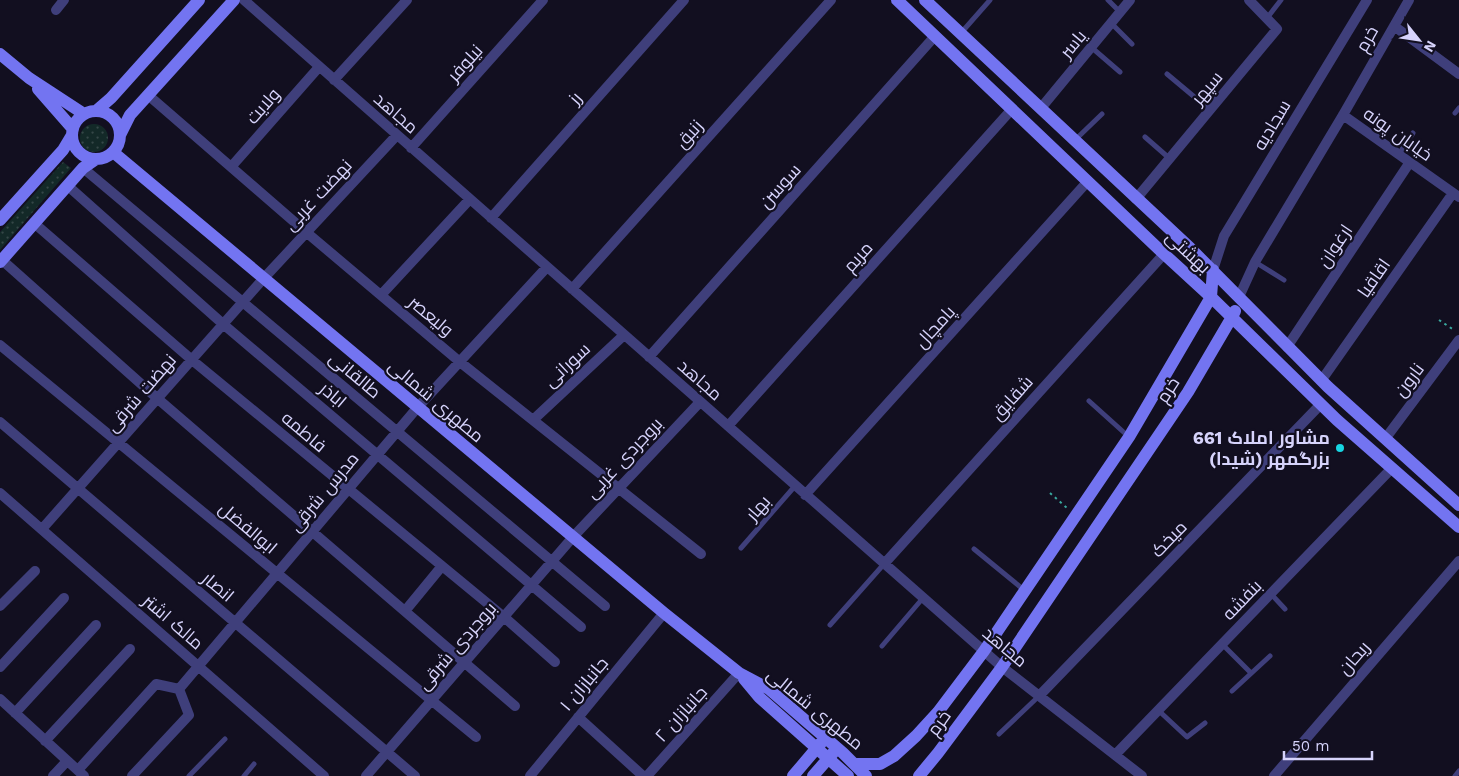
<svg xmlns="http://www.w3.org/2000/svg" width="1459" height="776" font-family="'Work Sans',Cairo,sans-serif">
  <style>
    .grass { fill: url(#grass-dots) }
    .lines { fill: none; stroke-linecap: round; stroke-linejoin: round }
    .path { stroke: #3aa89e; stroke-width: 2; stroke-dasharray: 2.5 4; stroke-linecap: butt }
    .lane { stroke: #3f3f7b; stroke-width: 5 }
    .street { stroke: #3f3f7b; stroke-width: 10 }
    .secondary { stroke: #7374f1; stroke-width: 12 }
    .poi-dot { fill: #17d5e3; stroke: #120f20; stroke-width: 2 }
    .labels { text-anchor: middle; stroke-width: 4.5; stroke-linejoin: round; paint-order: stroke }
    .street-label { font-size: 18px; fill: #d6d3fb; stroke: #120f20 }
    .poi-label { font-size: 18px; font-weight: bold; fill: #d6d3fb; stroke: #120f20; text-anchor: end }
  </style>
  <defs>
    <pattern id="grass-dots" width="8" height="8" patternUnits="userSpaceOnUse" patternTransform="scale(1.25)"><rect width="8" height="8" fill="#132928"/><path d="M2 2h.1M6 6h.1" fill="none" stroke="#354748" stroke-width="1.8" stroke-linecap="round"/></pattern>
  </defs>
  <rect width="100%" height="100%" fill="#120f20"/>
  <!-- grass -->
  <path class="grass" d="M80 138a14 14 0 1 1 28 0a14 14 0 1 1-28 0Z
    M63 162 71 168 0 250V232Z"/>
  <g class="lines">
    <!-- path -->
    <path class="path" d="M1439 320 1454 330
      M1050 493 1067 508"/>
    <!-- lane -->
    <path class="lane" d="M1108 0 1120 12
      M1267 18 1281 0
      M1111 23 1132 44
      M961 33 990 0
      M1091 47 1120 72
      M1167 74 1210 110
      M1455 113 1459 108
      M1145 137 1169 158
      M1075 140 1102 114
      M1399 154 1413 133
      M1255 262 1284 280
      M1089 401 1129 437
      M741 548 795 486
      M974 549 1024 590
      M1271 594 1285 609
      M830 625 884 564
      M1222 644 1251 673
      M882 646 923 598
      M1232 691 1270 656
      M1158 710 1187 737 1205 723
      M999 734 1039 696
      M189 776 225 739
      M244 776 254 764
      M1455 776 1459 771"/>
    <!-- street -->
    <path class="street" d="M244 0 1002 667 1142 776
      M56 10 64 0
      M1394 26 1459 74
      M334 80 407 0
      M148 95 306 232 460 362 701 554
      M1041 108 1130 0
      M1343 115 1459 197
      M411 148 543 0
      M231 167 319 67
      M83 168 605 606
      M68 186 223 324 581 627
      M1136 199 1277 29 1249 0
      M491 218 684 0
      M34 223 192 360 504 617 555 662
      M2 260 158 399 515 706
      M1213 270 1224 236 1367 0
      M572 289 831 0
      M381 295 470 199
      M1239 297 1255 262 1343 115 1409 0
      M0 345 476 737
      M1287 347 1410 162
      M649 357 935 36
      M1321 381 1453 193
      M533 420 624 335
      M0 422 415 776
      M728 426 1012 109
      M1385 439 1459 340
      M0 493 324 776
      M805 495 1088 181
      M42 529 264 278 397 135
      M884 564 1164 254
      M0 606 35 571
      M405 611 442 566
      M0 667 64 598
      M179 689 417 408 547 267
      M1039 696 1321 404
      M0 699 84 776
      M15 713 96 625
      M578 717 643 776
      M45 741 130 649
      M1115 755 1392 468
      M78 770 156 684 179 689 189 715 132 776
      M53 776 67 761
      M366 776 573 537 700 402
      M530 776 664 613
      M647 776 739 673
      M1274 776 1459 561"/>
    <!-- secondary -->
    <path class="secondary" d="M897 0 1164 254 1211 297 1337 420 1459 527
      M925 0 1190 248 1328 387 1459 505
      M0 54 29 78 84 114
      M38 89 73 129
      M72 135a24 24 0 1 1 48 0a24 24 0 1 1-48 0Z
      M96 111 111 98 199 0
      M120 135 130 115 234 0
      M113 152 664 613 739 673 769 689 843 753 866 776
      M0 220 63 150 72 135
      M0 262 83 168 96 159
      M744 679 759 697 848 776
      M855 764H880L894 756 916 736 938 712 984 651 1129 437 1211 297 1213 270
      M793 776 821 743
      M813 776 833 753
      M919 776 938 753 1002 667 1188 392 1232 317 1235 311"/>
  </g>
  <!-- markers -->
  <circle class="poi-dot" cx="1340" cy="448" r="5"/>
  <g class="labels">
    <!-- street labels -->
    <g class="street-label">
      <text transform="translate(1367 39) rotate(-60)" y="6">خرم</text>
      <text transform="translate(1073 44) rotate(-50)" y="6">یاسر</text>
      <text transform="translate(465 63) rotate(-48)" y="6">نیلوفر</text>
      <text transform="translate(1207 88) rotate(-50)" y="6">سپهر</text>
      <text transform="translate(575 98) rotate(-49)" y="6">رز</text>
      <text transform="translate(263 106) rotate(-49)" y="6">ولایت</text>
      <text transform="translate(396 113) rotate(41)" y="6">مجاهد</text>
      <text transform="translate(1272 125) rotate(-59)" y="6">سجادیه</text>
      <text transform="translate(689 134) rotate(-48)" y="6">زنبق</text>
      <text transform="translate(1398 134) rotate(35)" y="6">خیابان پونه</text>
      <text transform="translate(780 186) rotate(-48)" y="6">سوسن</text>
      <text transform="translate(318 195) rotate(-47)" y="6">نهضت غربی</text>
      <text transform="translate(1335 246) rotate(-56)" y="6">ارغوان</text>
      <text transform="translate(1188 252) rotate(43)" y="6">بهشتی</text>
      <text transform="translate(858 257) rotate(-48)" y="6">مریم</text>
      <text transform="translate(1374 278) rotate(-55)" y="6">اقاقیا</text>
      <text transform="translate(431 316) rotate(40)" y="6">ولیعصر</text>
      <text transform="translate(935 327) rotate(-48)" y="6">پامچال</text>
      <text transform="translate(567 365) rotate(-43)" y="6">سورانی</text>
      <text transform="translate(355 375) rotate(40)" y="6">طالقانی</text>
      <text transform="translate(700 380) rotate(41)" y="6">مجاهد</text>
      <text transform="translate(1409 380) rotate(-53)" y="6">نارون</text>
      <text transform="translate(1168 390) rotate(-57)" y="6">خرم</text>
      <text transform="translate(141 393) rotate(-49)" y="6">نهضت شرقی</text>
      <text transform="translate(333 395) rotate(40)" y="6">اباذر</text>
      <text transform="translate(1012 398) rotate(-48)" y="6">شقایق</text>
      <text transform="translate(436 401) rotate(40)" y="6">مطهری شمالی</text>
      <text transform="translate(304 432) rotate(40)" y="6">فاطمه</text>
      <text transform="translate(624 458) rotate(-47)" y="6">بروجردی غربی</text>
      <text transform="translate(324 492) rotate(-50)" y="6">مدرس شرقی</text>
      <text transform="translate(758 508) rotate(-49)" y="6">بهار</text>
      <text transform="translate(248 528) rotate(40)" y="6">ابوالفضل</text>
      <text transform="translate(1169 539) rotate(-46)" y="6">میخک</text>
      <text transform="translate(218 587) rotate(40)" y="6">انصار</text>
      <text transform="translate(1242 600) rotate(-46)" y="6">بنفشه</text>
      <text transform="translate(173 622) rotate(41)" y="6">مالک اشتر</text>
      <text transform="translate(457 646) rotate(-49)" y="6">بروجردی شرقی</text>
      <text transform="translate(1005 647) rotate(40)" y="6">مجاهد</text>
      <text transform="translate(1354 658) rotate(-49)" y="6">ریحان</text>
      <text transform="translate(584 684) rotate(-50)" y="6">جانبازان ۱</text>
      <text transform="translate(815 709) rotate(39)" y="6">مطهری شمالی</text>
      <text transform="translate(681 714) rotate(-48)" y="6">جانبازان ۲</text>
      <text transform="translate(939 723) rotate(-54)" y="6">خرم</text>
    </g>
    <!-- poi labels -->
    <g class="poi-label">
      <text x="1330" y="444">مشاور املاک 661<tspan x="1330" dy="21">بزرگمهر (شیدا)</tspan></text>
    </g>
  </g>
  <!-- north arrow -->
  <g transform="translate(1419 40) rotate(120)" stroke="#120f20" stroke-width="4" paint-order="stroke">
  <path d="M0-4L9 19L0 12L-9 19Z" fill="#d6d3fb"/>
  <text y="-8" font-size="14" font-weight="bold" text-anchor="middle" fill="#d6d3fb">N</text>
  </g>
  <!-- scale -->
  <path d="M1284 751v8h88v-8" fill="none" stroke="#d6d3fb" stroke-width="2.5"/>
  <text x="1292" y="751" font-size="15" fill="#d6d3fb" stroke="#120f20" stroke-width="4" paint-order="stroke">50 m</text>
</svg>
